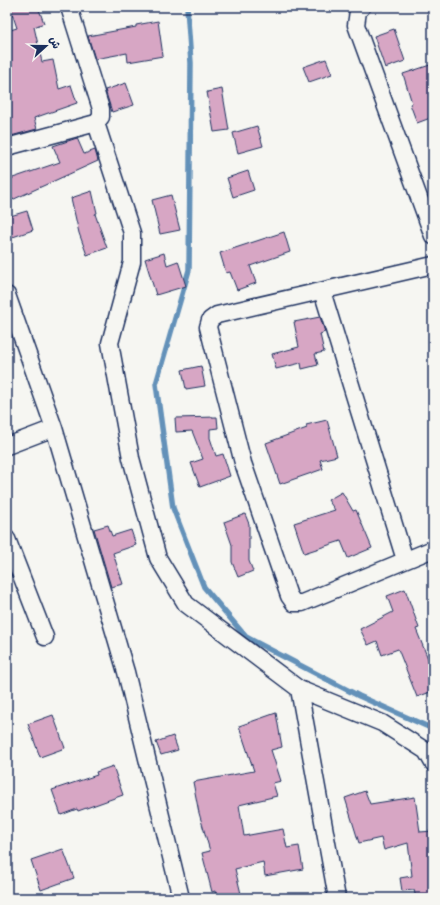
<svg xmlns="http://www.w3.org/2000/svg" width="440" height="905" font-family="Kalam,'Playpen Sans Arabic',sans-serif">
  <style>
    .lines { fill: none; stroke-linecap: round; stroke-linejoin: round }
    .stream { stroke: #6491b9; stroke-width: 5.5 }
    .building { fill: #d7a6c4; stroke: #1b2f5e }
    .minor-casing { stroke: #1b2f5e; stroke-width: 19 }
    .minor { stroke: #f6f6f2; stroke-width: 16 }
  </style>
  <rect width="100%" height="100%" fill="#f6f6f2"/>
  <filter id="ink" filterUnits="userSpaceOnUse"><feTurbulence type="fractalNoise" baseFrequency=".025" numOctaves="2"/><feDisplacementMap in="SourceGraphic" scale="8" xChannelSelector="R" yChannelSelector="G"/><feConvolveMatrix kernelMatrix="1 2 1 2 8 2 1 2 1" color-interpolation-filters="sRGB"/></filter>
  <g filter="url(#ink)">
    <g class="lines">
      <!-- stream -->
      <path class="stream" d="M187 7 191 63 189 270 156 384 173 508 204 587 246 637 359 696 433 729"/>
    </g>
    <!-- building -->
    <path class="building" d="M10 7H38L44 23 34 27 42 62 53 60 59 89 71 85 77 103 34 118 37 129 7 137V31L17 28Z
      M158 21 163 56 128 62 127 53 95 59 88 36 136 27V25Z
      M394 29 405 61 385 68 374 36Z
      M326 59 332 74 309 82 303 67Z
      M430 65 433 74V117L417 123 410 104 412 103 403 74Z
      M126 83 134 105 112 112 105 90Z
      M222 89 229 130 214 132 207 92Z
      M257 126 263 146 238 153 233 133Z
      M77 138 84 154 95 150 98 161 12 200 7 180 60 162 53 146Z
      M248 171 254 190 233 197 227 178Z
      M92 191 97 213 95 214 107 248 87 255 79 233 71 198Z
      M171 195 180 230 160 234 152 200Z
      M27 211 33 230 7 239V217Z
      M284 232 290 252 250 266 256 283 237 290 230 272 226 273 220 253Z
      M164 253 167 265 178 261 186 286 156 295 145 259Z
      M320 317 325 332 320 334 324 352 315 354 318 365 302 369 301 363 276 369 272 354 299 347 294 322Z
      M201 366 205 386 186 389 182 370Z
      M217 417 218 428 210 429V438L216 456 223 454 230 476 200 487 191 463 203 459 192 431 176 432 175 418Z
      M327 420 337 456 320 460 323 469 280 484 266 443 307 428 306 425Z
      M342 492 353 511 356 510 372 548 348 558 341 541 304 553 294 523 335 510 328 500Z
      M245 514 249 524V561L253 571 238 577 232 562V545L224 522Z
      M108 525 112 536 131 530 136 545 113 553 123 584 111 587 94 529Z
      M405 589 419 628 416 629 433 671V691L417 697 398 649 382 655 377 641 368 645 360 629 393 612 387 596Z
      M276 713 282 747 271 750 281 781 273 783 277 796 239 805 244 836 283 829 287 848 299 846 303 869 265 876 263 862 235 869 242 898H216L215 891 212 892 202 853 210 851 199 813 193 782 254 771 239 726Z
      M53 715 65 748 40 757 28 724Z
      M173 736 178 750 161 755 156 742Z
      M113 766 123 795 78 811 77 809 61 815 52 790 97 775 96 772Z
      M365 791 370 804 415 797 420 832 433 831V898H416L414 890 402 891 400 878 412 876 408 843 384 850 381 838 359 843 345 798Z
      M63 849 74 878 41 890 31 860Z"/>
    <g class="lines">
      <defs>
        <path id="minor" d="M362 7 358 11 356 25 433 236
          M96 123 132 233V262L110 343 131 458 158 558 186 604 299 689 382 723 426 751 433 763
          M7 147 96 123 101 117V109L69 7
          M433 265 217 315 210 320 208 327 243 463 289 596 294 603H302L433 549
          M322 291 405 560
          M7 295 54 428 126 672 181 898
          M7 446 54 428
          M7 539 45 637
          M299 689 337 898"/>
      </defs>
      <!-- minor casing -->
      <use href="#minor" class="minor-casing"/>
      <!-- minor -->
      <use href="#minor" class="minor"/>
    </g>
  </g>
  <!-- margin -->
  <rect width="440" height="905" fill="none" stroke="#f6f6f2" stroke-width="24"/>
  <rect x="12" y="12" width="416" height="881" fill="none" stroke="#1b2f5e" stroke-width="1.5" filter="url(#ink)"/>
  <!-- north arrow -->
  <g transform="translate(46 46) rotate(69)" stroke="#f6f6f2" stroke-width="3" paint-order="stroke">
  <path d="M0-3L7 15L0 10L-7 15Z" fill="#1b2f5e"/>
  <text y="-6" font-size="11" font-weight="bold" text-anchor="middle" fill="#1b2f5e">ش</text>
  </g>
</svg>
